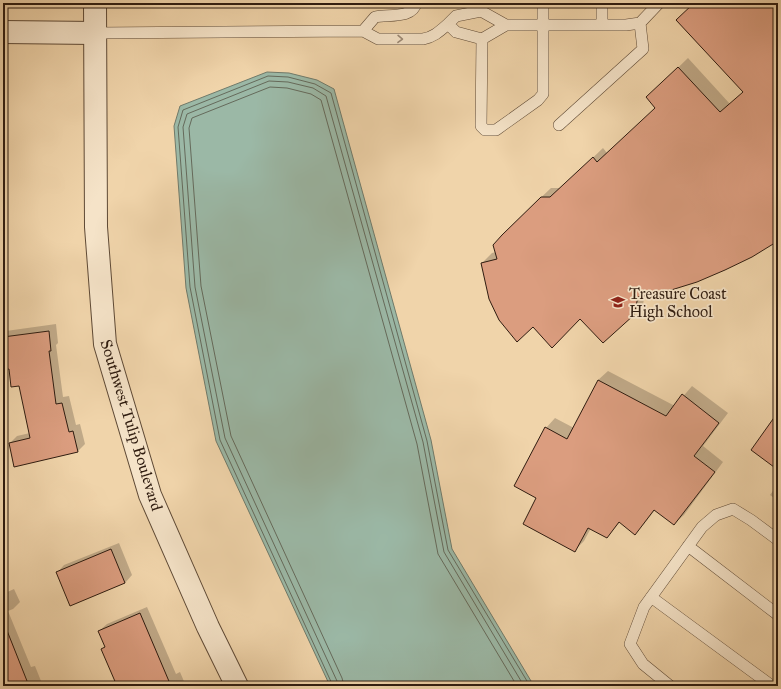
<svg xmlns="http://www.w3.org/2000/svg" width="781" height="689" font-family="'IM FELL Great Primer',serif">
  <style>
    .water { fill: #9bb8a6; stroke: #707a6a }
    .shadow { fill: #0003 }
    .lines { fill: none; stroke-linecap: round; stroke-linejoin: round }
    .shore { stroke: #656a5b; stroke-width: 1 }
    .building { fill: #db9d7f; stroke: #2f1c10 }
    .service-casing { stroke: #5f4a36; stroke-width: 12 }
    .minor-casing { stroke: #5f4a36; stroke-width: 24 }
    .tertiary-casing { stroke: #5f4a36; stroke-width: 24 }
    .service { stroke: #f5e3c8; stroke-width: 11 }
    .minor { stroke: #f5e3c8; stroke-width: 22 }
    .tertiary { stroke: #f5e3c8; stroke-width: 22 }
    .oneway { stroke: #9c8975 }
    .labels { text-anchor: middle; stroke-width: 3.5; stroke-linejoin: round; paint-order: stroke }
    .poi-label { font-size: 16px; fill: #2f1c10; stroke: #f5e3c8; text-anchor: start }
    .street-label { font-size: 16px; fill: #2f1c10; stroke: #f5e3c8 }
  </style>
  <rect width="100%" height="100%" fill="#f0d4aa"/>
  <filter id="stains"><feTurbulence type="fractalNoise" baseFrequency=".005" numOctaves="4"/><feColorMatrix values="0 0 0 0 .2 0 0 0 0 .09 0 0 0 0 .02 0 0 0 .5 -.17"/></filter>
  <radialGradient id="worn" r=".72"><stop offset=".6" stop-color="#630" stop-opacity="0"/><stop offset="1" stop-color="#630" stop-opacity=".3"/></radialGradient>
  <!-- water -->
  <path class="water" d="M267 72 289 73 317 80 334 89 431 440 452 549 534 686H330L216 441 186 288 174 126 180 106Z"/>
  <!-- shadow -->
  <path class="shadow" d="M695 3H778V240L645 295 643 304 633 314 580 318 533 326 482 263 492 253 496 252 512 225 551 188H561L603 148 607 153 656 108 657 88 688 58 730 104 744 91Z
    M56 324 58 343 56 345 63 397 69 396 76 425 80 424 85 444 78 451 10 443 17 436 30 433 19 385 10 368 3 369V334L6 331Z
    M608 371 675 406 692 386 728 413 703 446 723 462 684 515 674 524 655 510 644 524 635 533 620 522 607 537 591 528 584 541 575 550 538 497 546 428 555 418 574 428 598 380Z
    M778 484V501L770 495Z
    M119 543 132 575 125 583 71 605 57 573 64 565Z
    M14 589 20 602 13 609 8 611 31 667 35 666 43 686H3V594Z
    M147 607 176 674 180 672 186 686H118L102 649 106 646 99 631 107 624Z"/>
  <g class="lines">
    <!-- shore -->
    <path class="shore" d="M333 686 220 440 190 287 178 127 183 110 268 76 288 77 315 84 331 93 427 441 448 550 530 686
      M338 686 337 681 225 438 195 287 183 127 187 114 269 81 288 82 313 88 326 96 423 442 444 552 524 686
      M344 686 342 678 231 436 201 286 189 128 192 118 270 87 287 88 311 94 321 100 417 444 438 554 517 686"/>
  </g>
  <!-- building -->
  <path class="building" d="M694 3H778V241L752 257 725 270 697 282 668 291 638 297 634 315 603 343 580 319 552 348 533 327 517 342 499 320 489 299 481 263 497 259 493 245 502 235 541 197H550L593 157 597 162 655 108 646 97 678 67 720 112 743 92 676 20Z
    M49 331 51 351H49L56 404 62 403 69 432 73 431 78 452 14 467 9 443 30 438 19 386 11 387 9 369 3 370V337Z
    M598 380 666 416 682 394 719 423 694 456 715 472 674 525 654 510 635 535 619 522 607 538 588 528 575 552 523 524 536 498 514 486 545 427 567 439Z
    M778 412V470L751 450Z
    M111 549 125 583 70 606 56 572Z
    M140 613 171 686H117L101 649 105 647 98 631Z
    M3 623H4L29 686H3Z"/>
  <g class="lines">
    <defs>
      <path id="service" d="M448 24 456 16 481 11 506 25
        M602 24V3
        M363 31 375 17C387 14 413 19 416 3
        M95 33 363 31 378 39H423C434 37 440 31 448 24L456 32 482 39 506 25H626L640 23 659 3
        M482 39 481 126 485 130H496L538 100 543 94V3
        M559 125 643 49 640 23
        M688 546 778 615
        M651 597 772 686
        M670 686 643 664 630 644 644 607 702 527 716 515 733 509 751 520 778 540"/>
      <path id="minor" d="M3 32 95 33"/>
      <path id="tertiary" d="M95 3 96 227 105 344 150 495 208 627 237 686"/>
    </defs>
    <!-- service casing -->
    <use href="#service" class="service-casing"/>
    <!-- minor casing -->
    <use href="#minor" class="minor-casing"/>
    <!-- tertiary casing -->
    <use href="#tertiary" class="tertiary-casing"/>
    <!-- service -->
    <use href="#service" class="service"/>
    <!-- minor -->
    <use href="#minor" class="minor"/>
    <!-- tertiary -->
    <use href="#tertiary" class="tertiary"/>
  </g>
  <!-- one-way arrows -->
  <defs><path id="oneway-chevron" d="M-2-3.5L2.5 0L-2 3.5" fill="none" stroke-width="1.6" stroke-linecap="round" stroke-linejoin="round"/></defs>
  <use class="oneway" href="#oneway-chevron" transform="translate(400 39) rotate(1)"/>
  <!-- icons -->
  <defs>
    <symbol id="school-bare" viewBox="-9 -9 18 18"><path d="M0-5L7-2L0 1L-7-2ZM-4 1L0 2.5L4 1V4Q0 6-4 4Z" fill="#8f2418" stroke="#f5e3c8" stroke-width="2.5" paint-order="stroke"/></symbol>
  </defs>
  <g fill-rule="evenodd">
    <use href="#school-bare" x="608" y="292" width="20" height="20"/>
  </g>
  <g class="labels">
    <!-- poi labels -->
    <g class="poi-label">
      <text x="629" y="299">Treasure Coast<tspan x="629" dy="18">High School</tspan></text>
    </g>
    <!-- street labels -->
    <g class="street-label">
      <text transform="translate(132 425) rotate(73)" y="6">Southwest Tulip Boulevard</text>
    </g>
  </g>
  <!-- margin -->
  <rect width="781" height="689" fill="none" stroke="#f0d4aa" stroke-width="16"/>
  <rect x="4" y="4" width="773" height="681" fill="none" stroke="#2f1c10" stroke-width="2"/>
  <rect x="8" y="8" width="765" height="673" fill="none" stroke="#2f1c10"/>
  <rect width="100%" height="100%" filter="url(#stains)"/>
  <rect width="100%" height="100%" fill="url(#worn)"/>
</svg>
